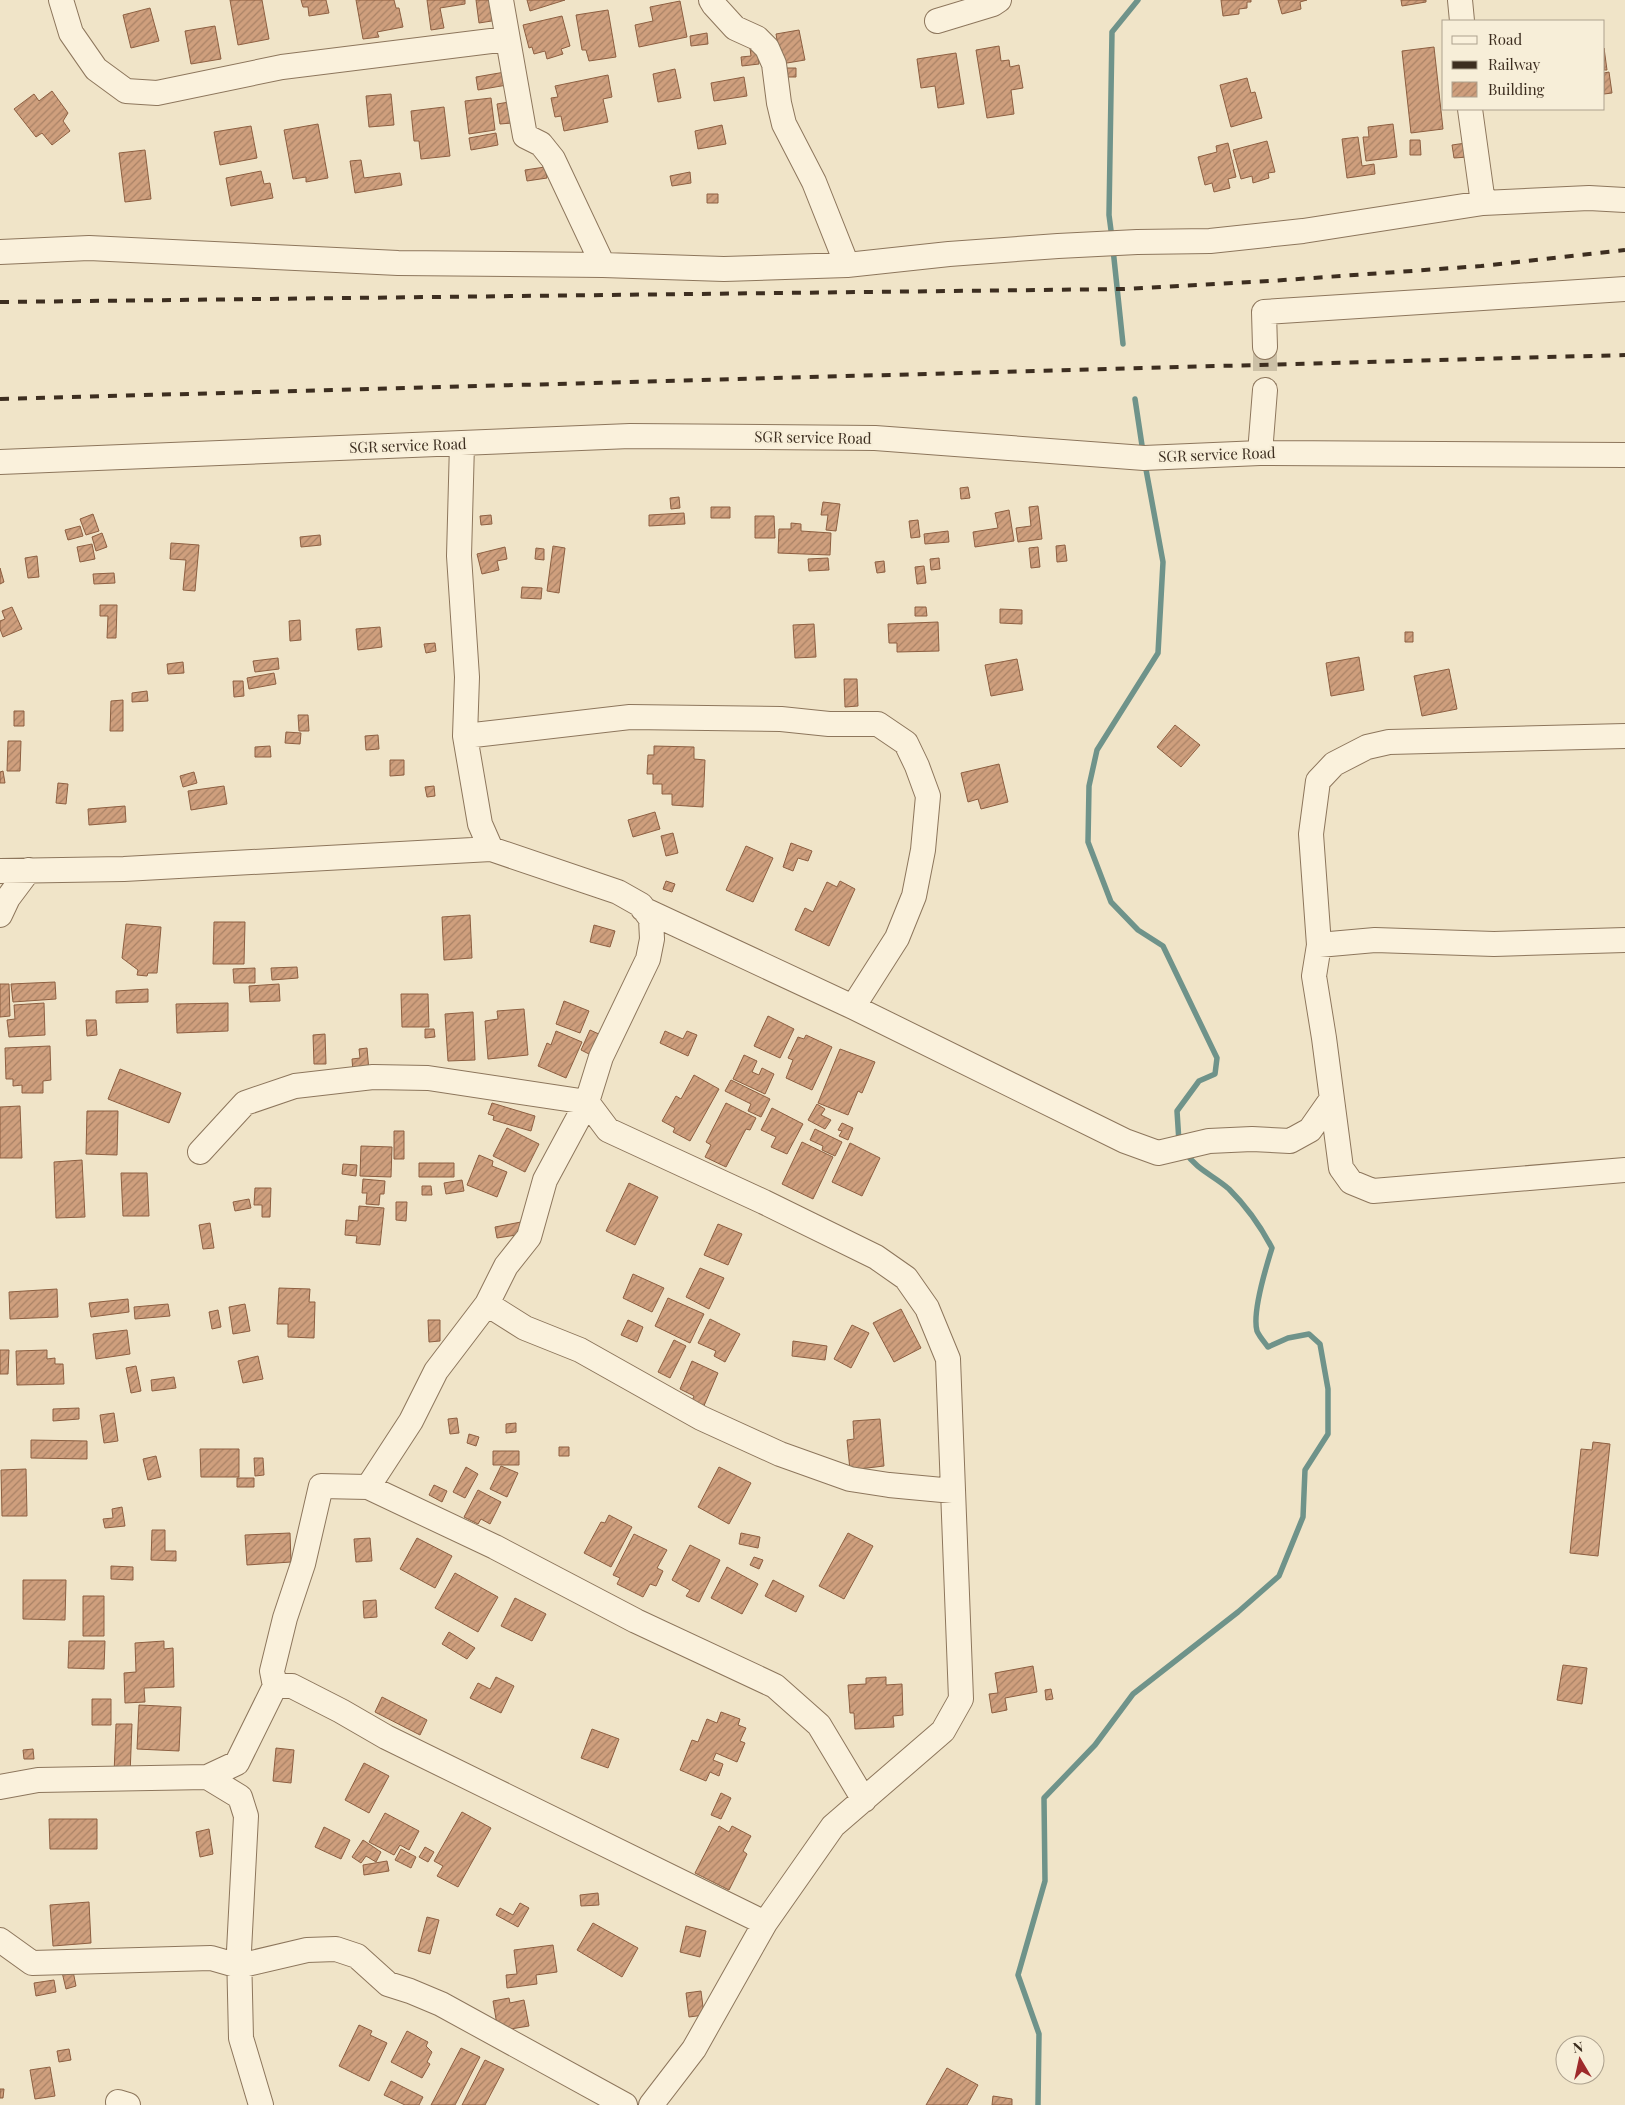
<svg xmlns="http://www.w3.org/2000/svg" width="1625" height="2105" font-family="'Playfair Display',serif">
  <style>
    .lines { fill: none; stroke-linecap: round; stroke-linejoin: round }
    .stream { stroke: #6f938a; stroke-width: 5.5 }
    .building { fill: url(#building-hatch); stroke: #8d5f41 }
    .street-tunnel { stroke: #ccc0a6; stroke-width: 24; stroke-dasharray: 24 12; stroke-linecap: butt }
    .street-casing { stroke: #8d765c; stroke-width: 26 }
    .street { stroke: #faf1dc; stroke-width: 24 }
    .rail { stroke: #3d2e20; stroke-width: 4; stroke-dasharray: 9 9; stroke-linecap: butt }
    .labels { text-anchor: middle; stroke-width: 4.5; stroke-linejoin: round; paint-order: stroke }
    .street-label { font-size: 15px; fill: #3d2e20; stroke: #f7eed8 }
  </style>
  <defs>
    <pattern id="building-hatch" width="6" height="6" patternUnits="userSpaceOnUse" patternTransform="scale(1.25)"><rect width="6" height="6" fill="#cf9f7d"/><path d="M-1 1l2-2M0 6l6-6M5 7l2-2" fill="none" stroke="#a98266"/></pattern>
  </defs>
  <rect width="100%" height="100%" fill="#f0e4c8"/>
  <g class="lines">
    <!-- stream -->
    <path class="stream" d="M1112 238 1109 215 1112 32 1138 0
      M1113 249 1123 344
      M1135 399 1143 452
      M1145 464 1163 562 1158 653 1097 750 1089 786 1088 842 1111 902 1138 930 1163 946 1217 1058 1215 1074 1199 1081 1177 1111 1179 1142
      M1038 2105 1039 2034 1018 1975 1045 1881 1044 1798 1095 1745 1133 1694 1238 1612 1279 1576 1303 1517 1305 1470 1328 1434V1389L1320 1344 1309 1334 1288 1338 1268 1347C1265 1343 1259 1336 1257 1331 1252 1313 1266 1267 1272 1248 1260 1225 1248 1208 1229 1189 1213 1175 1197 1170 1185 1152"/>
  </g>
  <!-- building -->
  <path class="building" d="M230 0H262L269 39 238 45Z
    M301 0H326L329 13 309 16 308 7H303Z
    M356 0H394L396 8H399L403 27 377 32 379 37 363 39Z
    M427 0H465V4L440 8 444 28 431 30Z
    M476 0H495L498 20 479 23Z
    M527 0H565L530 11Z
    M1221 0H1251V2H1247V8L1239 9V14L1223 16Z
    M1278 0H1307L1300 2 1301 9 1282 14Z
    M1401 0H1426V2L1402 6Z
    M680 1 687 37 639 47 635 25 653 21 650 7Z
    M150 8 159 41 131 48 123 15Z
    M608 10 616 57 589 61 586 50H582L576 15Z
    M562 16 570 46 561 49 563 54 547 59 545 51 534 54 532 47 529 48 523 25Z
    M215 26 221 59 191 64 185 31Z
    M799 30 805 60 781 64 776 34Z
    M707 33 708 44 691 46 690 36Z
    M999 46 1001 61 1009 60 1010 67 1019 65 1023 88 1011 90 1014 114 987 118 976 50Z
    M757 47 759 64 742 66 741 57 751 56 750 48Z
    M1434 47 1443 129 1411 133 1402 51Z
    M1604 48 1607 70H1604Z
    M956 53 964 104 938 108 935 86 921 88 917 59Z
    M785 68H796V77H785Z
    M675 69 681 98 658 102 653 74Z
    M505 72 507 85 478 90 476 77Z
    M1609 72 1612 93 1604 94V73Z
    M608 75 612 97 603 99 608 122 564 131 561 116 555 117 551 98 558 97 555 86Z
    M744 77 747 96 714 101 711 83Z
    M1247 78 1251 93 1255 92 1262 118 1231 127 1220 85Z
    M52 91 68 113 63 121 70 131 52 145 42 133 36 137 14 109 34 94 39 101Z
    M391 94 394 125 369 127 366 96Z
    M491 98 495 130 469 134 465 101Z
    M509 102 512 123 500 124 497 104Z
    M444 107 450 156 421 159 419 141H414L411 111Z
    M318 124 328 178 306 182V177L293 179 284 130Z
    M1393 124 1397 157 1366 161 1363 137H1369L1368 127Z
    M722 125 726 144 698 149 695 131Z
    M251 126 257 158 220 165 214 132Z
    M496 133 498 145 471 150 469 138Z
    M1358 137 1362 166 1374 164 1375 174 1347 178 1342 139Z
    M1410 140H1420L1421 155H1410Z
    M1267 141 1275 172 1268 173 1269 178 1253 183 1252 176 1241 179 1233 150Z
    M1228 143 1236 177 1228 179 1230 188 1214 192 1212 183 1205 185 1198 157 1217 152 1216 146Z
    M1466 143 1468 157 1454 158 1452 145Z
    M145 150 151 199 125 202 119 153Z
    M361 160 364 178 400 173 402 185 355 193 350 161Z
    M545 167 547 178 527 181 525 170Z
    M261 171 264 184 270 183 273 198 231 206 226 178Z
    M690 172 691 183 672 186 670 176Z
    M707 194H718V203H707Z
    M968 487 970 498 961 499 960 488Z
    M679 497 680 508 671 509 670 498Z
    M823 502 840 504 836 531 826 530 828 515H821Z
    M1038 506 1042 539 1018 542 1016 528 1031 526 1029 507Z
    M711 507H730V518H711Z
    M1009 510 1014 541 975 547 973 532 998 528 995 513Z
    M684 513 685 524 649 526V515Z
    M93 514 99 531 86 535 80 519Z
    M491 515 492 524 481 525 480 516Z
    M755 516H774L775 538H755Z
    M918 520 920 537 911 538 909 521Z
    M791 523 801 524V531L831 533 830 555 778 553 779 529H791Z
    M80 526 83 536 68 540 65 530Z
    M948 531 949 542 925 544 924 534Z
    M102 533 107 547 96 551 92 537Z
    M320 535 321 545 301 547 300 537Z
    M171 543 199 545 195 591 183 590 186 560 170 559Z
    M92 544 95 559 80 562 77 547Z
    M1065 545 1067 561 1057 562 1056 546Z
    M553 546 565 548 559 593 547 591Z
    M505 547 507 559 497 561 499 570 482 574 477 554Z
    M1038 547 1040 567 1031 568 1029 548Z
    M536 548 544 549V560L535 559Z
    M37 556 39 577 28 578 25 558Z
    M828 558 829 570 809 571 808 559Z
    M939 558 940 569 931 570 930 559Z
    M884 561 885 572 877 573 875 562Z
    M924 566 926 583 917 584 915 567Z
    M0 568 4 582 0 584Z
    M114 573 115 583 94 584 93 574Z
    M522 587 542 588 541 599 521 598Z
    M100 605H117L116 638H107L108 616H100Z
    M12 607 22 629 3 637 0 629V621L5 619 2 611Z
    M915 607H926L927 616H915Z
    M1000 609 1022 610V624L1000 623Z
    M300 620 301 640 290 641 289 621Z
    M938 622 939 651 897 652V643H889L888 624Z
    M814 624 816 657 795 658 793 625Z
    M380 627 382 647 358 650 356 629Z
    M1405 632H1413V642H1405Z
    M435 643 436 651 426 653 424 644Z
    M1359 657 1364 690 1331 696 1326 663Z
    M278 658 279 669 255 672 253 661Z
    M1017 659 1023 690 991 696 985 665Z
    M183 662 184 673 168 674 167 664Z
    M1449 669 1457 709 1422 716 1414 676Z
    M274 673 276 684 249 689 247 678Z
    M844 679H857L858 706 845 707Z
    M233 681H243L244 696 234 697Z
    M147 691 148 701 132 702V693Z
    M123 700V731H110L111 701Z
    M14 711H24V726H14Z
    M298 715H308L309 731H299Z
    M1175 725 1200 745 1181 767 1157 747Z
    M286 732 301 733 300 744 285 743Z
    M378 735 379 749 366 750 365 736Z
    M8 741H21L20 771H7Z
    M270 746 271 757H255V747Z
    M654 746 694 747V759L705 760 703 807 672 805V794H662V784H653V774H647L648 755H654Z
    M390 760H404V775L390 776Z
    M999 764 1008 802 981 809 978 799 968 802 961 773Z
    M3 771 5 783H0V772Z
    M194 772 197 783 183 787 180 776Z
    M58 783 68 784 66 804 56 803Z
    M224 786 227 804 191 810 188 791Z
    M434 786 435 796 427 797 425 787Z
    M125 806 126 822 89 825 88 809Z
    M655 812 660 829 633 837 628 820Z
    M673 833 678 853 666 856 661 836Z
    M791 843 812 851 808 861 798 858 793 871 783 867Z
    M746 846 773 858 753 902 726 890Z
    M666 881 675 884 672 892 663 889Z
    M840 881 855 889 829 946 795 930 805 908 813 912 827 882 837 887Z
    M470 915 472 958 444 960 442 917Z
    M214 922H245L244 964H213Z
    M126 924 161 927 157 973H148L147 976 137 975 138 970 122 958Z
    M594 925 615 931 610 947 590 942Z
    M297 967 298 978 272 980 271 968Z
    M255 968V983H234L233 969Z
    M55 982 56 999 13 1002 11 984Z
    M0 984H9L10 1016 0 1017Z
    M279 984 280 1001 250 1002 249 986Z
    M148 989V1002L116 1003V991Z
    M401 994H428L429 1027H402Z
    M564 1001 589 1011 580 1033 556 1024Z
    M44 1003 45 1035 9 1037 7 1020 15 1019 14 1005Z
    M228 1003V1031L177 1033 176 1004Z
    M524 1009 528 1055 488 1059 485 1021 498 1019 497 1011Z
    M473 1012 475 1060 448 1061 445 1014Z
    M768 1016 794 1029 780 1058 754 1046Z
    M86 1020H96L97 1035 87 1036Z
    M425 1029H434L435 1037 425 1038Z
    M590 1030 601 1035 591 1055 581 1050Z
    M556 1031 582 1042 566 1078 538 1066 547 1043 551 1045Z
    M665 1031 683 1039 687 1031 697 1035 688 1056 660 1043Z
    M325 1034 326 1064H314L313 1035Z
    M806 1035 832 1047 812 1090 786 1078 793 1060 788 1058 798 1037 804 1039Z
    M50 1046 51 1080 43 1081V1093H22V1085L13 1086V1079H6L5 1048Z
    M367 1048 369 1071 353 1072 352 1059 360 1058 359 1049Z
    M840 1049 875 1062 862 1093 858 1091 848 1115 818 1103Z
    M744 1055 757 1061 752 1072 759 1075 762 1068 774 1074 765 1094 733 1079Z
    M120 1069 181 1093 169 1123 108 1099Z
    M694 1075 719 1089 690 1141 673 1132 675 1128 662 1121 676 1096 681 1099Z
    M731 1080 770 1099 761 1117 748 1111 751 1104 725 1091Z
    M492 1103 535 1116 531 1131 493 1120 494 1116 488 1114Z
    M726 1103 756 1118 750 1130 746 1129 726 1167 705 1157 711 1145 706 1142Z
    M817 1104 825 1109 821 1115 831 1120 825 1129 808 1120Z
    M20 1106 22 1158H0V1107Z
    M772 1108 803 1124 787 1154 771 1147 776 1137 761 1130Z
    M87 1111H118L117 1155 86 1154Z
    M842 1123 853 1128 848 1140 839 1136 842 1131 838 1130Z
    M507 1128 539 1144 525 1172 493 1156Z
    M815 1129 842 1142 835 1156 822 1150 823 1146 810 1140Z
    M394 1131H404V1159H394Z
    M802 1142 833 1157 813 1199 782 1184Z
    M850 1143 880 1158 862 1196 832 1182Z
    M361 1146 392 1147 391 1177 360 1176Z
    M479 1155 493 1161 492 1166 507 1172 497 1197 467 1185Z
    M82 1160 85 1217 56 1218 54 1162Z
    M419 1163H454V1177H419Z
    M343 1164 357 1165 356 1176 342 1174Z
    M121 1173H147L149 1216H123Z
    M363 1179 385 1181 384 1194H380L379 1205 366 1204 367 1193H362Z
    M462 1180 464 1191 446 1194 444 1183Z
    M629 1183 658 1197 635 1245 606 1231Z
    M422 1186H431L432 1195H422Z
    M255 1188H271L270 1217H262V1205H254Z
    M249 1199 251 1208 235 1211 233 1202Z
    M396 1202H407L406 1221 396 1220Z
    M359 1206 384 1208 380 1245 356 1243 357 1236 345 1235 346 1220 358 1221Z
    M521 1222 523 1234 497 1238 495 1227Z
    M210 1223 214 1248 203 1249 199 1225Z
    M718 1224 742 1234 728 1265 704 1255Z
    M700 1268 724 1278 709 1309 686 1297Z
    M633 1274 664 1288 652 1312 623 1298Z
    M279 1288 310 1289 309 1302H315L314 1338 288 1337V1324H277Z
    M57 1289 58 1317 10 1319 9 1292Z
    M668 1298 704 1314 690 1343 655 1326Z
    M128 1299 129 1312 91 1317 89 1303Z
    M168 1304 170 1316 135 1319 134 1307Z
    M245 1304 250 1331 233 1334 229 1307Z
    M901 1309 921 1348 894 1362 873 1323Z
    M218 1310 221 1327 212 1329 209 1312Z
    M710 1319 740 1334 725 1362 714 1356 716 1351 698 1343Z
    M428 1320H440V1341L429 1342Z
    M628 1320 643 1327 637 1342 621 1335Z
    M852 1325 869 1333 851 1368 834 1359Z
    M127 1330 130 1354 96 1359 93 1334Z
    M674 1340 686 1346 670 1378 658 1372Z
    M793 1341 827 1346 825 1360 792 1356Z
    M0 1350H9L8 1374H0Z
    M47 1350V1359L55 1358V1364H63L64 1384 17 1385 16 1351Z
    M258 1356 263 1379 243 1383 238 1361Z
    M692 1361 718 1373 703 1408 691 1403 694 1396 680 1389Z
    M136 1366 141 1391 131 1393 126 1368Z
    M174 1377 176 1388 152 1391 151 1380Z
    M79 1408V1419L53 1421V1409Z
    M114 1413 118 1441 104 1443 100 1415Z
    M457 1418 459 1433 450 1434 448 1419Z
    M880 1419 884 1466 850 1470 847 1440 854 1439 853 1421Z
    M516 1423V1432L506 1433V1424Z
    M469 1434 479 1437 476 1446 467 1443Z
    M31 1440 87 1441V1459L31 1458Z
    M1593 1442 1610 1444 1598 1556 1570 1553 1581 1449 1592 1450Z
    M559 1447H569V1456H559Z
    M200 1449H239V1477H201Z
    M493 1451H519V1465H493Z
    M156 1456 161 1477 148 1480 143 1459Z
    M254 1458H263L264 1475 255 1476Z
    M501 1466 518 1473 507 1497 490 1489Z
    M466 1467 478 1474 465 1498 453 1492Z
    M719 1467 751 1483 729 1524 698 1507Z
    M26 1469 27 1516H2L1 1470Z
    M237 1478H254V1487H237Z
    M434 1485 447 1491 442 1502 429 1495Z
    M478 1490 501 1502 490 1524 481 1519 478 1524 464 1517Z
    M122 1507 125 1526 105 1528 103 1519 113 1518 112 1509Z
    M609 1515 632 1527 611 1567 584 1553 601 1522 605 1523Z
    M152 1530H165V1551H176V1561L151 1560Z
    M290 1533 291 1562 247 1565 245 1535Z
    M741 1533 760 1537 758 1548 739 1544Z
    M848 1533 873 1546 844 1599 819 1586Z
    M634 1534 667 1550 657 1568 663 1571 656 1586 650 1584 643 1597 617 1584 620 1578 613 1575Z
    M370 1538 372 1561 356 1562 354 1539Z
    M417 1538 452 1556 435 1588 400 1569Z
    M690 1545 720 1560 699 1602 686 1596 690 1590 672 1580Z
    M754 1557 763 1560 759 1569 750 1565Z
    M111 1566 133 1567V1580L111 1579Z
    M727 1567 758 1584 742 1614 711 1598Z
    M455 1573 498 1597 478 1632 435 1608Z
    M23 1580H66L65 1620 23 1619Z
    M773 1580 804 1596 796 1612 765 1596Z
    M83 1596H104V1636H83Z
    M515 1598 546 1614 532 1641 501 1626Z
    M376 1600 377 1617 364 1618 363 1601Z
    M449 1632 475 1648 467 1659 442 1644Z
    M69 1641H105L104 1669 68 1668Z
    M164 1641V1649L173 1648 174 1687 144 1688 145 1702 125 1703 124 1673 136 1672 135 1643Z
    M1563 1665 1587 1668 1582 1704 1557 1700Z
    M1033 1666 1037 1692 1005 1698 1007 1710 992 1713 989 1694 998 1693 995 1673Z
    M496 1677 514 1686 501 1713 470 1698 478 1683 490 1689Z
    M886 1677V1685L902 1684 903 1715 893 1716 894 1727 855 1729 854 1713H850L848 1685 866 1684V1678Z
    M1051 1689 1053 1699 1046 1700 1045 1690Z
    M382 1697 427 1720 420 1735 375 1712Z
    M92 1699H111V1725H92Z
    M139 1705 181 1707 179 1751 137 1749Z
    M721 1712 740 1719 738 1725 746 1728 740 1741 745 1743 737 1762 716 1753 713 1760 723 1764 719 1776 710 1772 706 1781 680 1770 692 1740 698 1742 707 1719 717 1723Z
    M116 1724H132L130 1775 114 1774Z
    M592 1729 619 1739 608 1768 581 1758Z
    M276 1748 294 1750 291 1783 273 1781Z
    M33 1749 34 1759H24L23 1750Z
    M364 1763 389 1776 369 1813 345 1800Z
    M721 1793 731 1798 721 1819 711 1815Z
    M462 1812 491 1828 458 1887 437 1876 443 1866 434 1861Z
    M385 1813 419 1831 409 1850 400 1845 394 1855 369 1842Z
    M49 1819H97V1849H50Z
    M719 1826 729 1832 732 1826 751 1836 743 1851 747 1854 729 1890 695 1873Z
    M324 1827 350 1840 341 1859 315 1847Z
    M209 1829 213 1854 200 1857 196 1832Z
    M363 1840 381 1852 376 1862 366 1856 361 1863 352 1857Z
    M425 1847 434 1852 428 1862 419 1857Z
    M401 1849 416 1857 411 1868 395 1860Z
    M387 1861 389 1871 364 1875 363 1865Z
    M598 1893 599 1905 581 1906 580 1895Z
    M89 1902 91 1943 53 1946 50 1905Z
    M520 1903 529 1908 518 1927 496 1915 500 1908 513 1915Z
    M427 1917 439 1920 430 1954 418 1951Z
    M593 1923 638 1948 622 1977 577 1950Z
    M686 1926 706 1931 700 1957 680 1952Z
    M553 1945 557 1972 536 1975 537 1984 507 1988 506 1975 517 1974 514 1950Z
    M72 1966 76 1986 66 1989 61 1968Z
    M54 1980 56 1992 36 1996 34 1983Z
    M701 1991 704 2015 689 2017 686 1993Z
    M509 1998 510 2003 524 2000 529 2026 498 2031 493 2001Z
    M359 2025 372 2031 370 2035 387 2043 369 2081 339 2066Z
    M407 2031 428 2042 426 2046 432 2052 427 2062 430 2064 422 2078 391 2062Z
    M461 2048 480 2057 455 2105H431Z
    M69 2049 71 2060 59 2062 57 2051Z
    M485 2060 504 2069 485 2105H462Z
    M50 2067 55 2096 35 2099 30 2070Z
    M947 2068 978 2085 967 2105H926Z
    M391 2081 423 2097 419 2105H405L384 2095Z
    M0 2089H4L3 2098H0Z
    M993 2096 1012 2099V2105H992Z"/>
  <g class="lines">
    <!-- street-tunnel -->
    <path class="street-tunnel" d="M1265 347V390"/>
    <defs>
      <path id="street" d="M61 0 71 33 96 69 126 91 157 93 282 67 507 39
        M501 0 525 136 541 144 553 159 603 265
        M711 0 714 5 735 28 757 38 767 48 774 64 779 103 784 124 814 182 847 265
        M1460 0 1462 21
        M937 21 993 4 999 0
        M1470 109 1483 203
        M0 252 89 248 398 263 603 265 724 269 847 265 949 254 1058 246 1137 242 1210 241 1303 231 1483 203 1589 198 1625 200
        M1265 347 1264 312 1625 289
        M462 444 459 556 467 677 465 736 480 824 491 849 618 892 641 905 651 919 652 939 648 959 601 1057 587 1102 608 1130 764 1202 876 1257 906 1278 927 1308 948 1359 961 1699 943 1731 833 1826 765 1923 694 2049 651 2105
        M1260 453 1265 390
        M0 462 630 436 875 438 1144 458 1260 453 1625 455
        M465 736 630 717 781 719 829 724H878L906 743 917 766 928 796 923 850 914 896 897 938 853 1007
        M1625 736 1389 742 1367 747 1334 764 1318 781 1311 834 1319 945 1314 976 1324 1038 1341 1168 1351 1182 1373 1191 1625 1170
        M0 871 124 869 491 849
        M643 909 853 1007 1125 1141 1158 1153 1209 1141 1252 1139 1290 1141 1310 1130 1331 1100
        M0 915 8 898 29 870
        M1319 945 1375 940 1494 944 1625 940
        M487 1304 525 1328 580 1350 701 1418 780 1454 850 1479 889 1485 953 1491
        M368 1487 495 1547 636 1621 775 1686 819 1725 864 1800
        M275 1686H292L341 1711 386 1737 765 1923
        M207 1777 240 1797 246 1816 239 1951 241 2038 261 2105
        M0 1787 38 1780 207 1777 237 1763 275 1686 272 1671 285 1618 303 1564 321 1486 368 1487 411 1421 436 1371 487 1304 506 1266 529 1237 545 1180 587 1102 428 1078 373 1077 295 1086 245 1103 200 1152
        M0 1940 32 1963 211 1958 239 1966 307 1950 336 1949 357 1956 388 1984 410 1991 441 2004 625 2105
        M118 2102 128 2105"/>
    </defs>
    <!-- street casing -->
    <use href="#street" class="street-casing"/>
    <!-- street -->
    <use href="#street" class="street"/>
    <!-- rail -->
    <path class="rail" d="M0 302 1124 289 1270 281 1481 266 1625 250
      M0 399 1625 355"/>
  </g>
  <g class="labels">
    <!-- street labels -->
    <g class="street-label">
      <text transform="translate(813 438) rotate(1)" y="5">SGR service Road</text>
      <text transform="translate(408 446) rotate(-2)" y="5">SGR service Road</text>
      <text transform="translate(1217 455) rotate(-2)" y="5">SGR service Road</text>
    </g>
  </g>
  <!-- legend -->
  <rect x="1442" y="20" width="162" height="90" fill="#f7eed8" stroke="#ada18e"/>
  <rect x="1452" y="36" width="25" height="8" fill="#faf1dc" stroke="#ada18e"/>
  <text x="1488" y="45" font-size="15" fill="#3d2e20">Road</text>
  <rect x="1452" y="61" width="25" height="8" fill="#3d2e20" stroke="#ada18e"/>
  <text x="1488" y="70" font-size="15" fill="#3d2e20">Railway</text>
  <rect x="1452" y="82" width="25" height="15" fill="url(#building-hatch)" stroke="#ada18e"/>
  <text x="1488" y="95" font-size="15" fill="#3d2e20">Building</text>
  <!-- north arrow -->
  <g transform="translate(1580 2060) rotate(351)"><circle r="24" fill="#f7eed8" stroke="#ada18e"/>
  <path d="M0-4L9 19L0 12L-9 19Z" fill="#9e2a2b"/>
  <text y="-8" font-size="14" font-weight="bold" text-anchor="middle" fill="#3d2e20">N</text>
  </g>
</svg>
